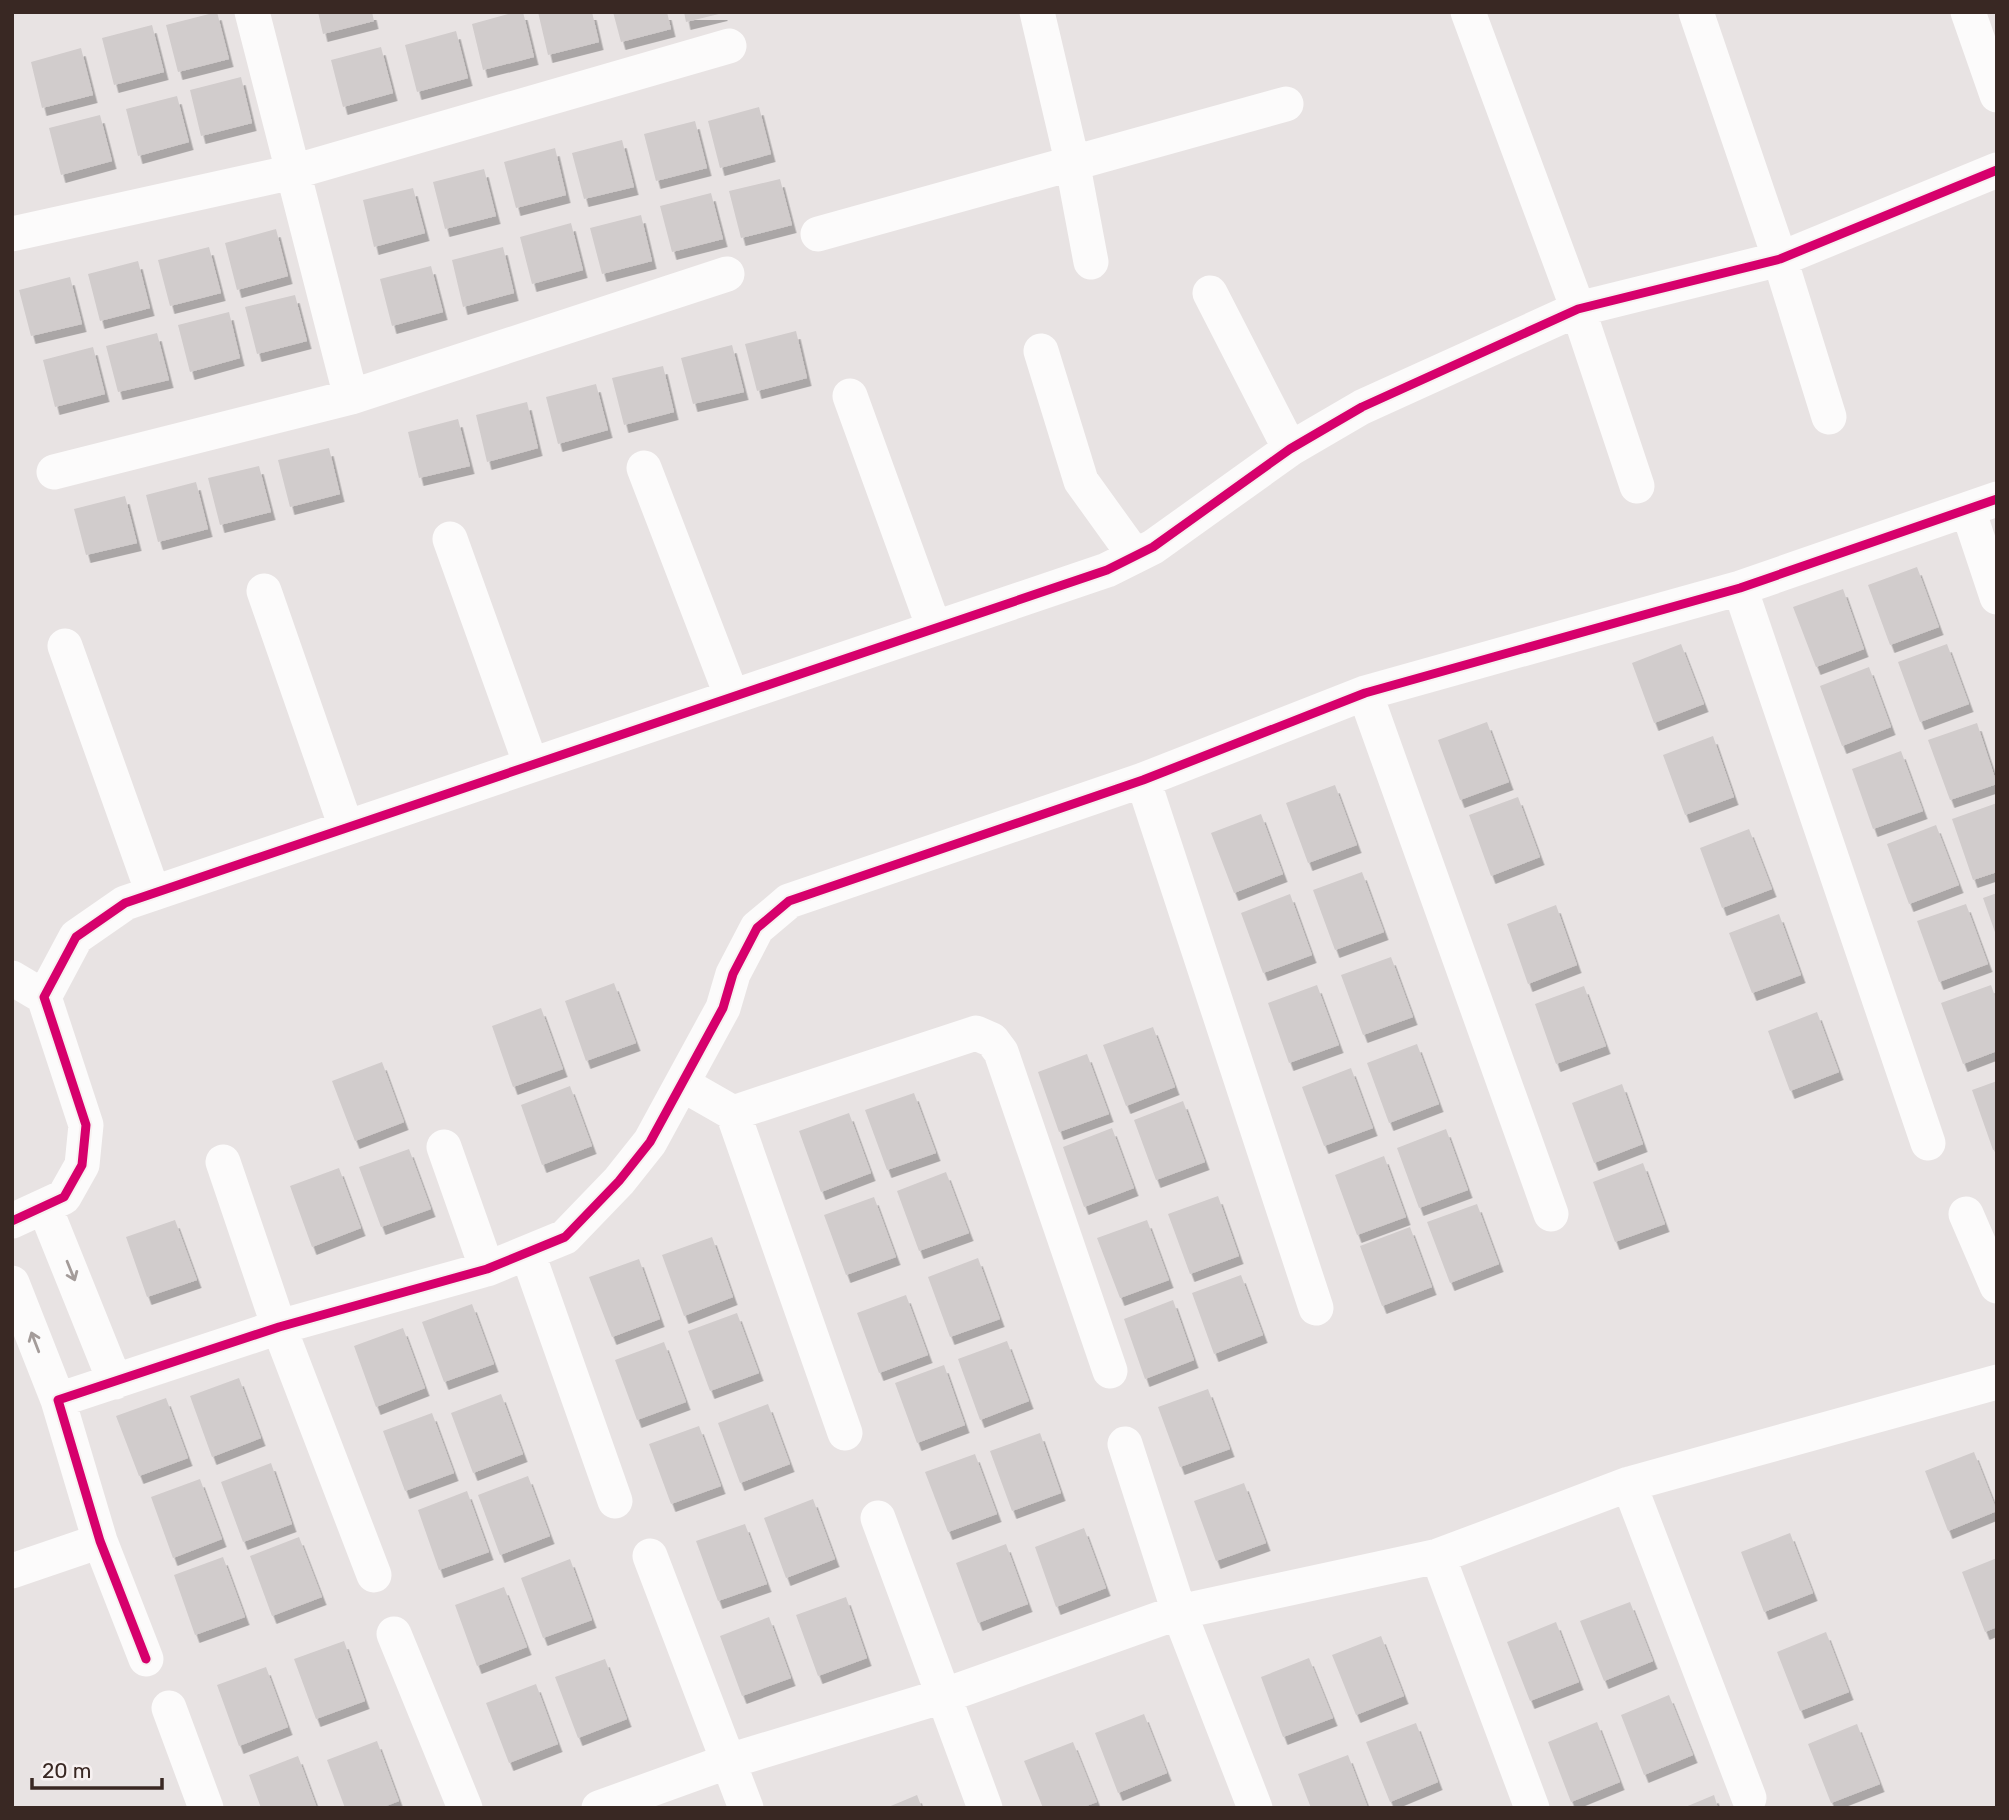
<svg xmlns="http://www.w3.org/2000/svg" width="2009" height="1820" font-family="Rubik,sans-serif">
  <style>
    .building { fill: #d1cccc; filter: url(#shadow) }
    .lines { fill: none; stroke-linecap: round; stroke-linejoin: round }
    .minor { stroke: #fcfbfb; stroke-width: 35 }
    .cycleway-casing { stroke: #f7f1f1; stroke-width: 13 }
    .cycleway { stroke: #d6006c; stroke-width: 9 }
    .oneway { stroke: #a49c9a }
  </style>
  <defs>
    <filter id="shadow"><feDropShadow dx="4.5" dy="8" stdDeviation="0" flood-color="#0004"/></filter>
  </defs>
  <rect width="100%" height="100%" fill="#e8e3e3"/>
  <!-- building -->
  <path class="building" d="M217 12 229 59 178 72 166 25Z
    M318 12H372L374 21 323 34Z
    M515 12H523L534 57 483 70 472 24Z
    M538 12H592L599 42 548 55Z
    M613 12H667L671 29 621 42Z
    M684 12H723V13L686 22Z
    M152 25 164 72 114 85 102 38Z
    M456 31 468 78 417 92 405 45Z
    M381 47 393 93 343 107 331 60Z
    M81 48 93 95 42 108 31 62Z
    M241 77 252 123 201 136 190 90Z
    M177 96 189 142 138 156 126 109Z
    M759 107 771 154 720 168 708 121Z
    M100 115 112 161 61 175 49 128Z
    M695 121 707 168 656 181 644 134Z
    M622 140 634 187 584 199 572 153Z
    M555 148 566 195 516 208 504 162Z
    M484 169 496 216 445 229 433 182Z
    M780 179 792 225 741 238 729 191Z
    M413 188 425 233 374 247 363 200Z
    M711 193 723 239 672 252 660 206Z
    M641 215 652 261 602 274 590 228Z
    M571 223 583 270 532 284 520 237Z
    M276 229 288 276 237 290 225 243Z
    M209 247 221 293 170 306 158 260Z
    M503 247 514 293 463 307 452 260Z
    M138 261 150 308 100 321 88 274Z
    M431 266 443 312 392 326 380 279Z
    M70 277 82 324 31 336 19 290Z
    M295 295 307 341 257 354 245 307Z
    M229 312 240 358 190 372 178 325Z
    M796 331 807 378 757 391 745 344Z
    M157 333 169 380 118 392 106 346Z
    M732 345 744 392 693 404 681 358Z
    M93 347 105 394 55 407 43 360Z
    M663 366 674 412 624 425 612 378Z
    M596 384 608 430 558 444 546 397Z
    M527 402 538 448 487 462 476 415Z
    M458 419 470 466 419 478 408 432Z
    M329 448 340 494 290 507 278 460Z
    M259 466 271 512 220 525 208 478Z
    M196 482 208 529 158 542 146 495Z
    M125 496 137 543 86 555 74 509Z
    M1917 567 1939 627 1890 645 1868 585Z
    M1843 589 1864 649 1816 667 1793 607Z
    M1681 644 1704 704 1654 723 1632 663Z
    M1947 644 1969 704 1920 722 1898 662Z
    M1869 667 1891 727 1842 746 1820 686Z
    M1487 722 1509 782 1460 800 1438 740Z
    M1977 723 1997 784 1950 800 1928 740Z
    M1713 736 1734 797 1685 815 1663 755Z
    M1901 751 1923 811 1873 829 1852 769Z
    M1335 785 1357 845 1308 863 1286 803Z
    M1518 797 1540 857 1491 876 1469 815Z
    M1997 803V872L1973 880 1952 819Z
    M1261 814 1283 874 1234 893 1211 833Z
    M1936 825 1959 885 1909 904 1887 844Z
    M1749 829 1772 889 1722 908 1700 848Z
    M1362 872 1384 932 1335 950 1313 890Z
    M1997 893V935H1996L1983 898Z
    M1290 894 1312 955 1263 973 1241 913Z
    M1966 904 1988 964 1939 982 1917 921Z
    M1556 905 1577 965 1528 984 1507 924Z
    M1779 914 1801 975 1752 993 1729 933Z
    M1391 957 1413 1017 1363 1035 1341 975Z
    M614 983 636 1043 586 1061 565 1001Z
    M1317 985 1339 1045 1289 1063 1268 1003Z
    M1991 985 1997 1002V1051L1963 1064 1941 1003Z
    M1584 986 1606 1046 1556 1064 1535 1004Z
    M541 1008 563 1069 513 1087 492 1026Z
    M1817 1012 1839 1072 1790 1091 1768 1031Z
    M1153 1027 1175 1087 1126 1106 1103 1045Z
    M1417 1044 1439 1104 1389 1123 1367 1063Z
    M1087 1054 1109 1114 1059 1132 1038 1072Z
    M382 1062 404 1122 355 1141 332 1081Z
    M1351 1068 1373 1128 1324 1146 1302 1087Z
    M1997 1081V1149L1993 1150 1972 1090Z
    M1622 1084 1643 1144 1594 1163 1572 1103Z
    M570 1086 592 1146 542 1165 521 1105Z
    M914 1093 936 1153 887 1170 865 1110Z
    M1183 1101 1205 1162 1156 1180 1134 1120Z
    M849 1113 871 1173 821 1192 799 1131Z
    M1112 1128 1134 1188 1084 1207 1063 1147Z
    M1446 1129 1468 1190 1419 1208 1397 1148Z
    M409 1149 431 1209 381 1227 359 1167Z
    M1384 1156 1406 1217 1357 1235 1335 1175Z
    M1643 1163 1665 1224 1615 1242 1593 1182Z
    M339 1168 361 1228 312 1247 290 1186Z
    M946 1172 969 1233 919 1251 897 1191Z
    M1218 1196 1239 1256 1190 1274 1168 1214Z
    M874 1197 896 1257 846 1275 824 1215Z
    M1477 1204 1499 1264 1450 1283 1427 1222Z
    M175 1220 197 1280 147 1297 126 1237Z
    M1147 1220 1169 1280 1120 1298 1097 1238Z
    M1410 1227 1432 1287 1382 1306 1360 1246Z
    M712 1237 733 1297 684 1316 662 1255Z
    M978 1258 1000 1319 950 1337 928 1277Z
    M639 1259 660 1319 612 1337 589 1277Z
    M1241 1275 1263 1335 1214 1354 1192 1293Z
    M906 1295 928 1355 879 1373 857 1313Z
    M1173 1300 1194 1360 1145 1379 1124 1319Z
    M472 1304 494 1364 444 1382 422 1322Z
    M737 1313 759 1373 710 1391 688 1331Z
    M403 1328 425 1388 376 1407 354 1346Z
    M1007 1341 1029 1401 980 1420 958 1359Z
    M664 1342 686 1402 637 1420 615 1360Z
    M944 1365 965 1425 917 1443 895 1383Z
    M239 1378 261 1438 212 1457 190 1396Z
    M1208 1389 1230 1449 1180 1467 1158 1407Z
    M501 1394 523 1454 473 1473 451 1413Z
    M166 1398 188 1458 139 1476 116 1416Z
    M768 1404 790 1464 740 1483 718 1423Z
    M432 1413 454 1473 405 1491 383 1431Z
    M699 1426 721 1486 671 1504 649 1444Z
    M1040 1433 1061 1493 1012 1511 990 1451Z
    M1974 1452 1997 1511 1948 1531 1925 1471Z
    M975 1454 997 1514 948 1532 925 1472Z
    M271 1463 292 1524 243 1542 221 1482Z
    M528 1476 550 1536 500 1555 478 1495Z
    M200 1479 222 1539 173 1558 151 1497Z
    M1244 1483 1266 1543 1216 1561 1194 1501Z
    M467 1491 489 1552 439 1570 418 1510Z
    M813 1499 835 1559 786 1578 764 1518Z
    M745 1524 767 1584 718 1601 696 1541Z
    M1084 1528 1106 1588 1056 1607 1035 1547Z
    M1790 1533 1813 1593 1764 1612 1741 1552Z
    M299 1537 322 1597 272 1616 250 1556Z
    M1006 1544 1028 1604 978 1623 956 1563Z
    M223 1557 245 1617 195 1635 174 1575Z
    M1997 1558V1627L1985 1632 1962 1572Z
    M570 1559 592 1620 543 1638 521 1578Z
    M504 1587 527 1647 477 1666 455 1605Z
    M846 1597 867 1658 818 1676 796 1615Z
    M1630 1602 1653 1661 1604 1681 1580 1621Z
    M769 1617 791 1678 742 1696 720 1636Z
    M1556 1622 1579 1682 1530 1701 1507 1642Z
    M1826 1632 1849 1692 1800 1711 1777 1652Z
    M1381 1636 1404 1696 1356 1715 1332 1655Z
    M344 1641 365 1701 316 1719 294 1659Z
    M1309 1658 1333 1718 1283 1737 1261 1677Z
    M605 1659 627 1719 578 1738 555 1677Z
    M266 1667 288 1727 239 1746 217 1685Z
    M536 1684 558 1744 509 1763 486 1703Z
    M1669 1695 1693 1755 1644 1775 1621 1715Z
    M1144 1714 1167 1773 1118 1793 1095 1733Z
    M1597 1722 1620 1782 1571 1802 1548 1742Z
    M1416 1723 1438 1782 1390 1802 1366 1742Z
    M1857 1724 1880 1784 1831 1803 1808 1744Z
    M377 1741 399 1801 381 1808H345L327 1760Z
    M1073 1742 1097 1802 1081 1808H1043L1024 1761Z
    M1348 1755 1368 1808H1311L1298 1774Z
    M298 1756 317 1808H261L249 1775Z
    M917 1795 922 1808H886Z
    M1714 1795 1718 1808H1683Z"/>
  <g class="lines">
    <!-- minor -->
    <path class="minor" d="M252 12 351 397
      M1037 12 1072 161 1091 262
      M1468 12 1578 309 1637 486
      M1696 12 1780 259 1829 417
      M1968 12 1997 95
      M12 234 293 172 729 46
      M818 234 1286 104
      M1210 293 1290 449
      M1041 351 1081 481 1135 556
      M850 396 934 628
      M644 468 732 697
      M54 472 351 397 727 274
      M1968 510 1997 597
      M450 539 531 765
      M1740 588 1928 1143
      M264 591 346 827
      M65 646 153 893
      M1365 693 1551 1214
      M1143 780 1316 1308
      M12 978 44 997
      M684 1085 733 1113 976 1033 992 1040 1001 1052 1110 1371
      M733 1113 845 1433
      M444 1147 487 1269
      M223 1162 279 1327 374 1575
      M45 1208 115 1382
      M1966 1214 1997 1286
      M12 1221 64 1197 82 1165 86 1125 44 997 76 937 125 903 1107 570 1153 547 1290 449 1362 407 1578 309 1780 259 1997 170
      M528 1254 615 1501
      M12 1283 58 1400
      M1125 1444 1179 1612 1255 1808
      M1629 1484 1749 1798
      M878 1518 985 1808
      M650 1556 746 1808
      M1438 1556 1532 1808
      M12 1571 100 1541
      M394 1634 465 1808
      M146 1659 100 1541 58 1400 279 1327 487 1269 565 1237 619 1181 650 1142 723 1008 733 974 757 928 789 901 1143 780 1365 693 1740 588 1997 499
      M169 1708 206 1808
      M599 1808 729 1761 943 1696 1179 1612 1438 1556 1629 1484 1997 1382"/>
    <defs>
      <path id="cycleway" d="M12 1221 64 1197 82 1165 86 1125 44 997 76 937 125 903 1107 570 1153 547 1290 449 1362 407 1578 309 1780 259 1997 170
        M146 1659 100 1541 58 1400 279 1327 487 1269 565 1237 619 1181 650 1142 723 1008 733 974 757 928 789 901 1143 780 1365 693 1740 588 1997 499"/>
    </defs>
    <!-- cycleway casing -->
    <use href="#cycleway" class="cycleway-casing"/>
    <!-- cycleway -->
    <use href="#cycleway" class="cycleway"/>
  </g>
  <!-- one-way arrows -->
  <defs><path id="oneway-shaft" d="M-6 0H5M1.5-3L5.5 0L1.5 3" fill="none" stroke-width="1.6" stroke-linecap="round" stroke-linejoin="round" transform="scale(1.75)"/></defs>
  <g class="oneway">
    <use href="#oneway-shaft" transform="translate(71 1271) rotate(68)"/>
    <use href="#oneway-shaft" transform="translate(35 1342) rotate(-111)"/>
  </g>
  <!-- border -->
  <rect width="2009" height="1820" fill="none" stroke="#392823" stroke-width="28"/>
  <!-- scale -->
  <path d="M32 1778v10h130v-10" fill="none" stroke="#392823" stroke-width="3.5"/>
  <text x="42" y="1778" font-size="21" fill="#392823" stroke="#f7f1f1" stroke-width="5" paint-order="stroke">20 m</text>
</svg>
